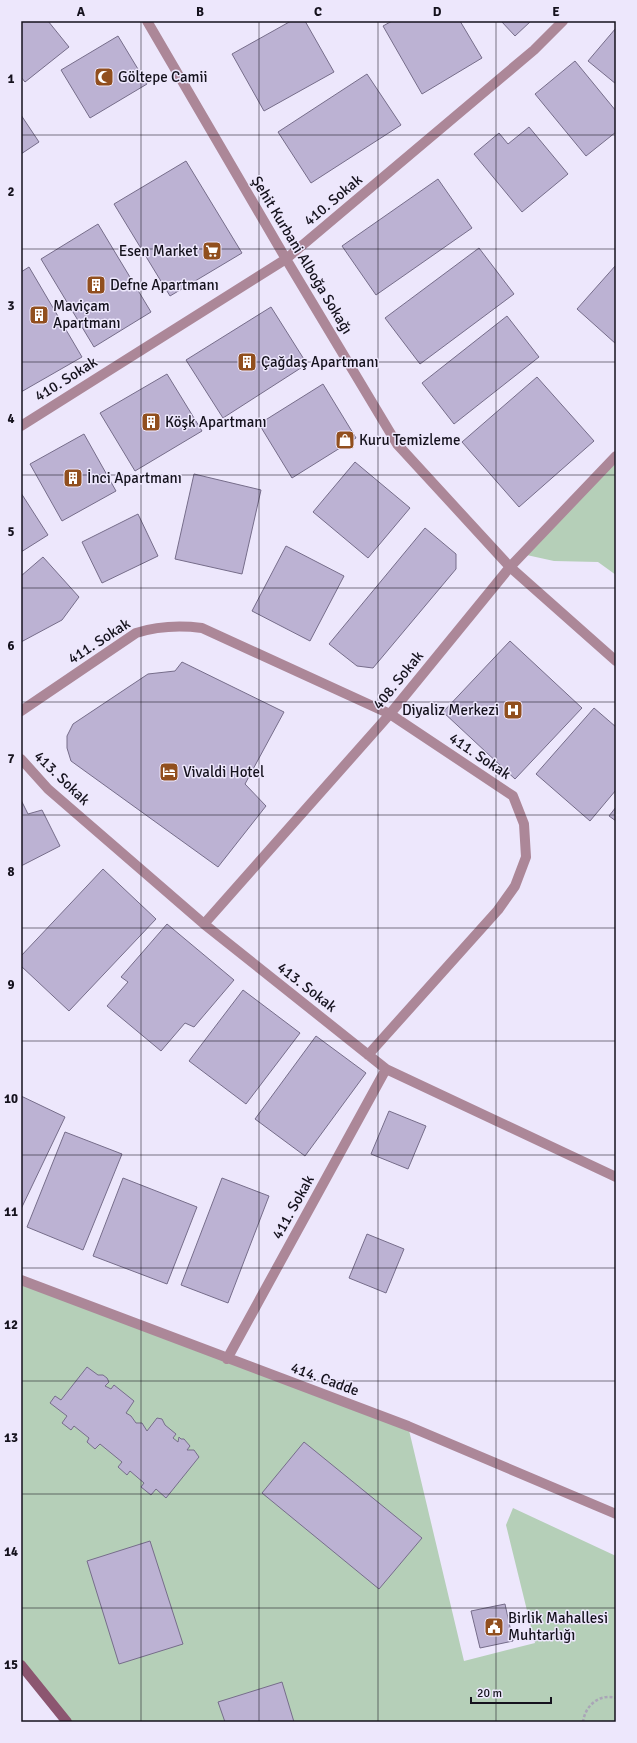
<svg xmlns="http://www.w3.org/2000/svg" width="637" height="1743" font-family="Signika,sans-serif">
  <style>
    .green { fill: #b5cfb8 }
    .building { fill: #bcb2d3; stroke: #766d8a }
    .lines { fill: none; stroke-linecap: round; stroke-linejoin: round }
    .path { stroke: #aaa5b7; stroke-width: 2.5; stroke-dasharray: 3 2; stroke-linecap: butt }
    .street { stroke: #ac8798; stroke-width: 10 }
    .secondary { stroke: #8c5670; stroke-width: 10 }
    .grid { fill: none; stroke: #15121d; stroke-width: 1; stroke-opacity: 0.55 }
    .labels { text-anchor: middle; stroke-width: 3; stroke-linejoin: round; paint-order: stroke }
    .poi-label { font-size: 15px; fill: #15121d; stroke: #ede7fc; text-anchor: start }
    .street-label { font-size: 15px; fill: #15121d; stroke: #ede7fc }
    .neatline { fill: none; stroke: #15121d; stroke-width: 1.5 }
    .grid-label { font-size: 13px; text-anchor: middle; font-weight: bold; fill: #15121d }
  </style>
  <rect width="100%" height="100%" fill="#ede7fc"/>
  <!-- green -->
  <path class="green" d="M616 456V575L598 562 554 561 522 554Z
    M21 1280 408 1426 464 1661 535 1643 506 1525 513 1508 616 1556V1722H67L21 1665Z"/>
  <!-- building -->
  <path class="building" d="M21 21H48L69 47 25 82 21 77Z
    M291 21H305L334 72 264 111 232 54Z
    M392 21H460L482 58 422 94 383 26Z
    M501 21H531L515 36Z
    M616 28V84L588 61Z
    M118 36 147 84 90 118 61 70Z
    M575 61 616 111V132L586 156 535 94Z
    M367 74 401 125 311 183 278 132Z
    M21 115 39 142 21 154Z
    M529 127 568 174 522 212 474 154 499 133 508 144Z
    M186 161 242 253 170 296 114 204Z
    M438 179 472 228 376 295 342 246Z
    M98 224 151 312 94 347 41 259Z
    M479 248 514 294 420 364 385 318Z
    M616 265V344L577 309Z
    M29 267 82 357 21 392V272Z
    M271 307 307 364 223 418 186 360Z
    M507 316 539 357 454 424 422 383Z
    M167 374 202 431 135 471 100 413Z
    M537 377 594 441 519 507 462 442Z
    M323 384 356 438 292 478 259 424Z
    M84 434 116 491 62 521 30 464Z
    M355 462 410 508 368 558 313 512Z
    M194 474 261 490 242 574 175 559Z
    M21 493 48 535 21 552Z
    M138 514 158 556 102 583 82 542Z
    M425 528 456 554V569L373 668 357 666 329 644Z
    M286 546 344 576 310 641 252 611Z
    M43 557 79 597 62 620 21 642V576Z
    M510 641 582 708 515 779 443 712Z
    M182 662 284 712 245 784 266 806 218 867 71 761 67 748V736L73 724 148 674 175 671Z
    M594 708 616 727V790L590 821 536 774Z
    M21 800 28 814 42 810 60 846 21 866Z
    M616 807V821L609 816Z
    M103 869 156 919 69 1011 21 966V956Z
    M167 924 234 980 194 1027 185 1023 161 1051 107 1006 128 982 121 977Z
    M243 990 300 1033 246 1104 189 1061Z
    M316 1036 366 1073 305 1156 255 1119Z
    M21 1096 65 1117 21 1209Z
    M389 1111 426 1126 408 1169 371 1154Z
    M65 1132 122 1154 83 1250 27 1227Z
    M123 1178 197 1207 167 1284 93 1256Z
    M222 1178 269 1196 228 1303 181 1285Z
    M367 1234 404 1249 386 1293 349 1278Z
    M87 1367 98 1375H103L107 1378 109 1382 105 1386 111 1389 114 1385 134 1401 126 1413 131 1416 136 1423H142L147 1431 157 1418 162 1419 165 1425 176 1434 173 1438 178 1442 179 1437 181 1439H184L190 1446 187 1450H194L199 1457 166 1498 156 1489 151 1495 141 1487 144 1483 130 1471 127 1475 118 1467 122 1462 100 1444 95 1449 87 1442 89 1438 74 1426 71 1430 62 1423 67 1416 50 1403 55 1396 61 1400Z
    M304 1442 422 1538 379 1589 262 1493Z
    M150 1541 183 1644 119 1664 87 1561Z
    M505 1604 513 1641 480 1648 471 1611Z
    M282 1682 294 1722H225L218 1702Z"/>
  <g class="lines">
    <!-- path -->
    <path class="path" d="M583 1722C585 1706 599 1693 616 1698"/>
    <!-- street -->
    <path class="street" d="M147 21 286 259 397 444 510 567 616 661
      M21 426 286 259 534 50 563 21
      M21 711 136 633C158 626 178 625 202 628L390 714 513 796 524 824 526 857 515 886 498 910 368 1055
      M21 759 48 789 204 924 386 1069 616 1177
      M204 924 390 714 510 567 616 456
      M21 1280 408 1426 616 1514
      M227 1359 386 1069"/>
    <!-- secondary -->
    <path class="secondary" d="M21 1665 67 1722"/>
  </g>
  <!-- grid -->
  <path class="grid" d="M141 21V1722M259 21V1722M378 21V1722M496 21V1722M21 135H616M21 249H616M21 362H616M21 475H616M21 588H616M21 702H616M21 815H616M21 928H616M21 1041H616M21 1155H616M21 1268H616M21 1381H616M21 1494H616M21 1608H616"/>
  <!-- icons -->
  <defs>
    <symbol id="mosque-square" viewBox="-11 -11 22 22"><rect x="-9" y="-9" width="18" height="18" rx="4" fill="#914f1e" stroke="#ede7fc"/><path d="M3.5-4.9A6 6 0 1 0 3.5 4.9A5 5 0 1 1 3.5-4.9Z" fill="#fff"/></symbol>
    <symbol id="supermarket-square" viewBox="-11 -11 22 22"><rect x="-9" y="-9" width="18" height="18" rx="4" fill="#914f1e" stroke="#ede7fc"/><path d="M-6-5.5h2.5l.6 2H6L4.5 2H-2.5L-4.4-4H-6ZM-1.5 3.2a1.3 1.3 0 1 0 .1 0ZM3 3.2a1.3 1.3 0 1 0 .1 0Z" fill="#fff"/></symbol>
    <symbol id="building-square" viewBox="-11 -11 22 22"><rect x="-9" y="-9" width="18" height="18" rx="4" fill="#914f1e" stroke="#ede7fc"/><path d="M-4-6H4V6H1V3H-1V6H-4ZM-2.5-4.3h1.7v1.8h-1.7ZM.8-4.3h1.7v1.8H.8ZM-2.5-1h1.7V.8h-1.7ZM.8-1h1.7V.8H.8Z" fill="#fff"/></symbol>
    <symbol id="shop-square" viewBox="-11 -11 22 22"><rect x="-9" y="-9" width="18" height="18" rx="4" fill="#914f1e" stroke="#ede7fc"/><path d="M-5-2.5h2.3a2.7 3.5 0 0 1 5.4 0H5L5.5 6h-11ZM-1.5-2.5h3a1.5 2.3 0 0 0-3 0Z" fill="#fff"/></symbol>
    <symbol id="hospital-square" viewBox="-11 -11 22 22"><rect x="-9" y="-9" width="18" height="18" rx="4" fill="#914f1e" stroke="#ede7fc"/><path d="M-5-5h3v3.5h4V-5h3V5h-3V1.5h-4V5h-3Z" fill="#fff"/></symbol>
    <symbol id="hotel-square" viewBox="-11 -11 22 22"><rect x="-9" y="-9" width="18" height="18" rx="4" fill="#914f1e" stroke="#ede7fc"/><path d="M-6-4.5h1.5V1H6V5H4.5V3h-9V5H-6ZM-4 0a1.8 1.8 0 1 1 3.6 0ZM.5 0V-2.5h3Q6-2.5 6 0Z" fill="#fff"/></symbol>
    <symbol id="civic-square" viewBox="-11 -11 22 22"><rect x="-9" y="-9" width="18" height="18" rx="4" fill="#914f1e" stroke="#ede7fc"/><path d="M-.6-6.5H3V-4.5H.6V-3L4-1V1h2V6H-6V1h2V-1L-.6-3ZM-1.2 2.5V6h2.4V2.5Z" fill="#fff"/></symbol>
  </defs>
  <g fill-rule="evenodd">
    <use href="#mosque-square" x="93" y="66" width="22" height="22"/>
    <use href="#supermarket-square" x="201" y="240" width="22" height="22"/>
    <use href="#building-square" x="85" y="274" width="22" height="22"/>
    <use href="#building-square" x="28" y="304" width="22" height="22"/>
    <use href="#building-square" x="236" y="351" width="22" height="22"/>
    <use href="#building-square" x="140" y="411" width="22" height="22"/>
    <use href="#shop-square" x="334" y="429" width="22" height="22"/>
    <use href="#building-square" x="62" y="467" width="22" height="22"/>
    <use href="#hospital-square" x="502" y="699" width="22" height="22"/>
    <use href="#hotel-square" x="158" y="761" width="22" height="22"/>
    <use href="#civic-square" x="483" y="1616" width="22" height="22"/>
  </g>
  <g class="labels">
    <!-- poi labels -->
    <g class="poi-label">
      <text x="118" y="82">Göltepe Camii</text>
      <text x="198" y="256" text-anchor="end">Esen Market</text>
      <text x="110" y="290">Defne Apartmanı</text>
      <text x="53" y="311">Maviçam<tspan x="53" dy="17">Apartmanı</tspan></text>
      <text x="261" y="367">Çağdaş Apartmanı</text>
      <text x="165" y="427">Köşk Apartmanı</text>
      <text x="359" y="445">Kuru Temizleme</text>
      <text x="87" y="483">İnci Apartmanı</text>
      <text x="499" y="715" text-anchor="end">Diyaliz Merkezi</text>
      <text x="183" y="777">Vivaldi Hotel</text>
      <text x="508" y="1623">Birlik Mahallesi<tspan x="508" dy="17">Muhtarlığı</tspan></text>
    </g>
    <!-- street labels -->
    <g class="street-label">
      <text transform="translate(333 200) rotate(-40)" y="5">410. Sokak</text>
      <text transform="translate(302 255) rotate(59)" y="5">Şehit Kurbani Alboğa Sokağı</text>
      <text transform="translate(66 379) rotate(-32)" y="5">410. Sokak</text>
      <text transform="translate(99 641) rotate(-33)" y="5">411. Sokak</text>
      <text transform="translate(398 680) rotate(-51)" y="5">408. Sokak</text>
      <text transform="translate(480 756) rotate(34)" y="5">411. Sokak</text>
      <text transform="translate(62 778) rotate(44)" y="5">413. Sokak</text>
      <text transform="translate(307 987) rotate(38)" y="5">413. Sokak</text>
      <text transform="translate(293 1207) rotate(-61)" y="5">411. Sokak</text>
      <text transform="translate(325 1379) rotate(20)" y="5">414. Cadde</text>
    </g>
  </g>
  <!-- border -->
  <rect width="637" height="1743" fill="none" stroke="#ede7fc" stroke-width="44"/>
  <!-- scale -->
  <path d="M471 1697v6h80v-6" fill="none" stroke="#15121d" stroke-width="2"/>
  <text x="477" y="1697" font-size="12" fill="#15121d" stroke="#ede7fc" stroke-width="3" paint-order="stroke">20 m</text>
  <rect x="22" y="22" width="593" height="1699" class="neatline"/>
  <g class="grid-label">
    <text x="81" y="16">A</text>
    <text x="200" y="16">B</text>
    <text x="318" y="16">C</text>
    <text x="437" y="16">D</text>
    <text x="556" y="16">E</text>
    <text x="11" y="83">1</text>
    <text x="11" y="196">2</text>
    <text x="11" y="310">3</text>
    <text x="11" y="423">4</text>
    <text x="11" y="536">5</text>
    <text x="11" y="650">6</text>
    <text x="11" y="763">7</text>
    <text x="11" y="876">8</text>
    <text x="11" y="989">9</text>
    <text x="11" y="1103">10</text>
    <text x="11" y="1216">11</text>
    <text x="11" y="1329">12</text>
    <text x="11" y="1442">13</text>
    <text x="11" y="1556">14</text>
    <text x="11" y="1669">15</text>
  </g>
</svg>
